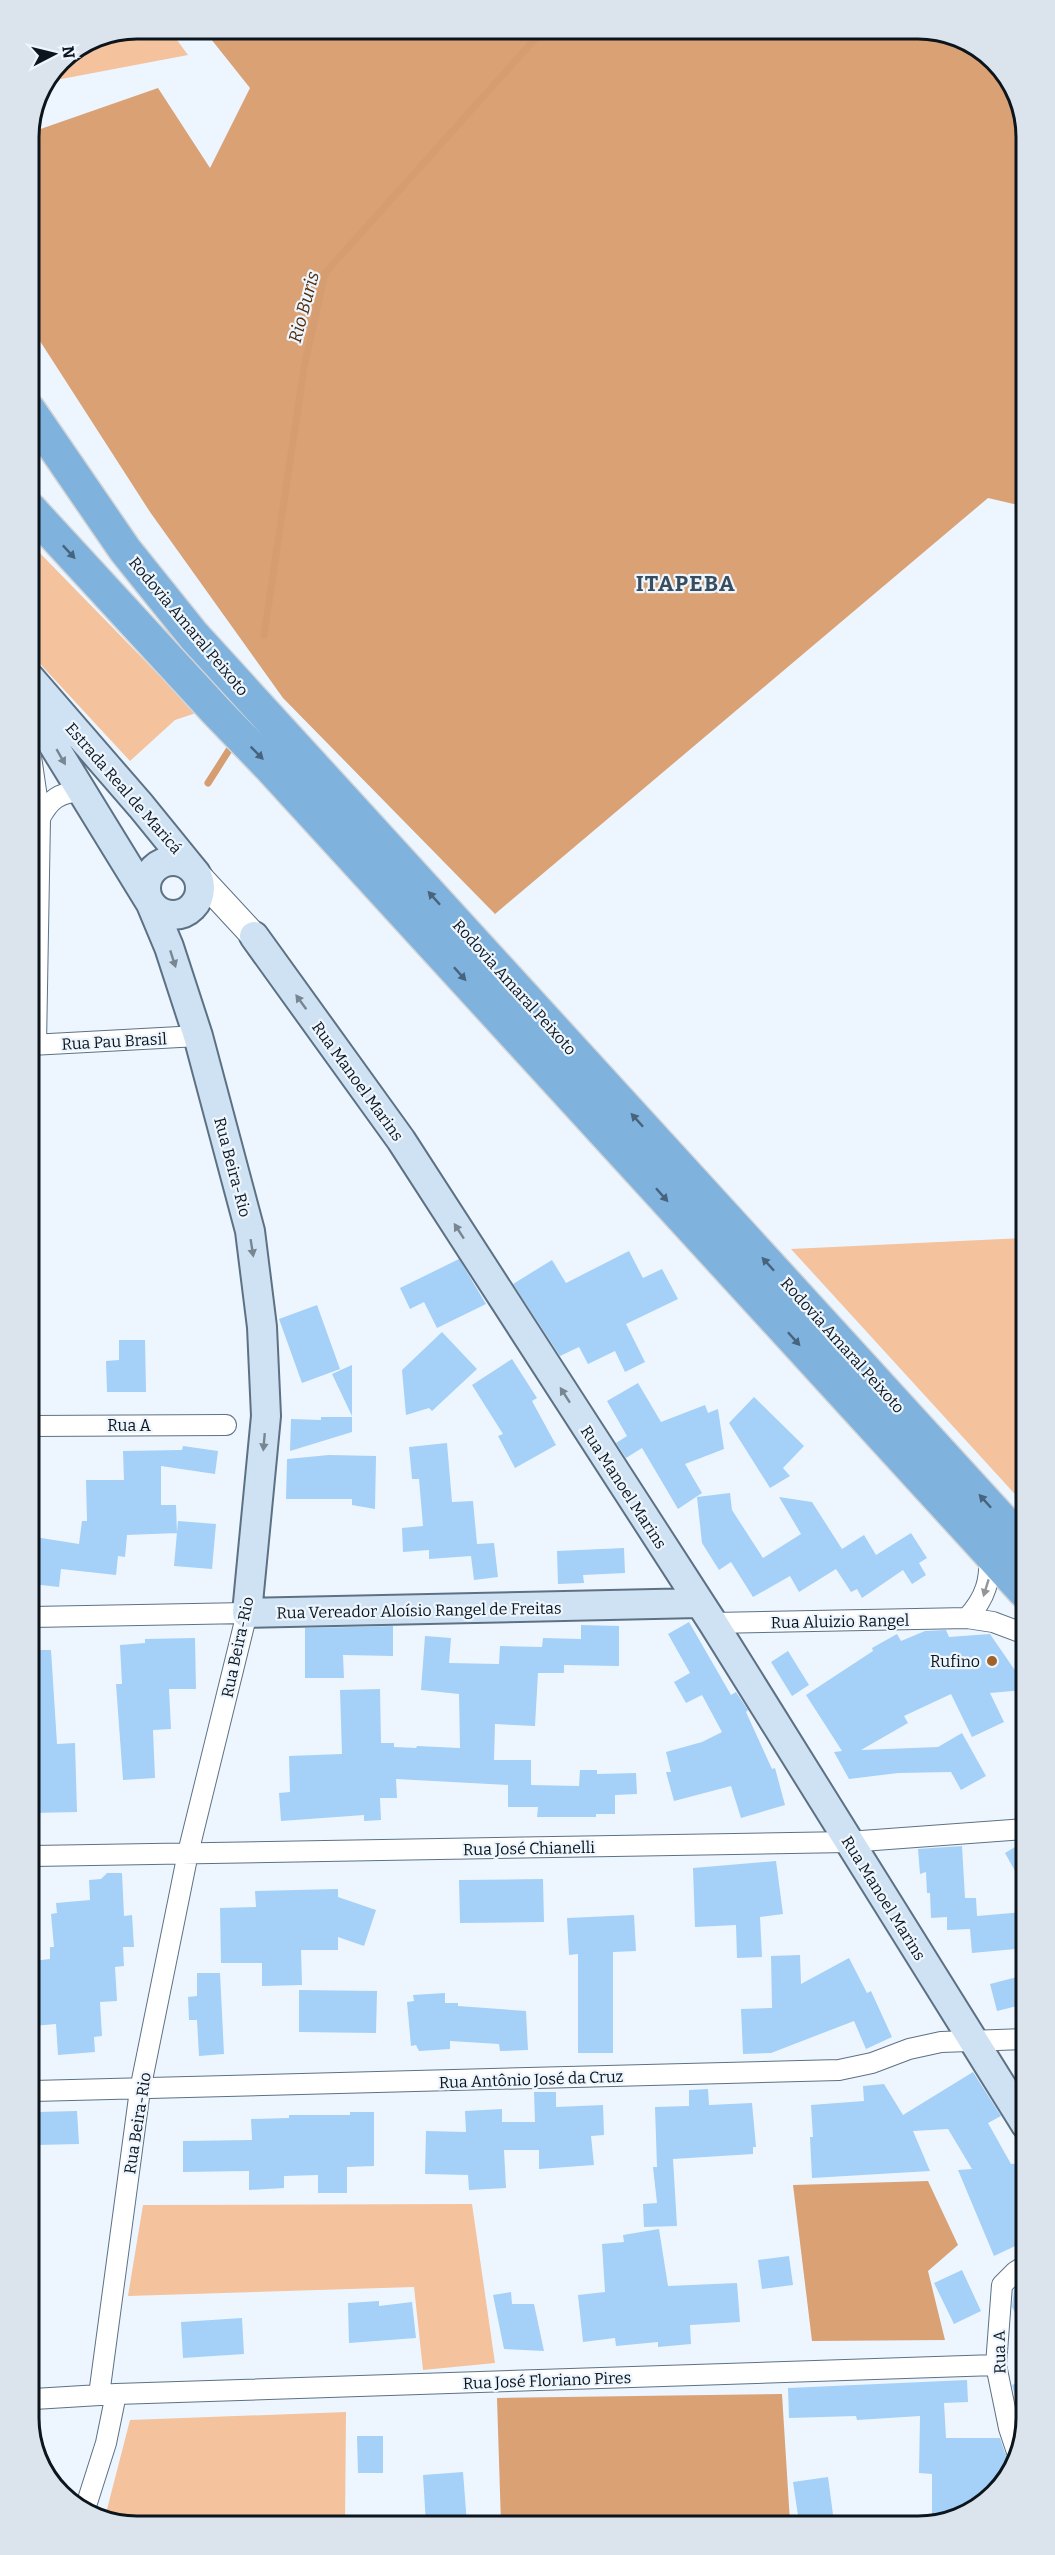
<svg xmlns="http://www.w3.org/2000/svg" width="1055" height="2555" font-family="Bitter,serif">
  <style>
    .green { fill: #f4c29c }
    .forest { fill: #daa175 }
    .lines { fill: none; stroke-linecap: round; stroke-linejoin: round }
    .stream { stroke: #d69d71; stroke-width: 7 }
    .building { fill: #a5d0f8 }
    .minor-casing { stroke: #5d7184; stroke-width: 22 }
    .tertiary-casing { stroke: #5d7184; stroke-width: 28 }
    .secondary-casing { stroke: #5d7184; stroke-width: 32 }
    .trunk-casing { stroke: #d3d5d6; stroke-width: 36 }
    .minor { stroke: #fff; stroke-width: 20 }
    .tertiary { stroke: #fff; stroke-width: 26 }
    .secondary { stroke: #cfe2f3; stroke-width: 28 }
    .trunk { stroke: #80b2de; stroke-width: 33 }
    .oneway { fill: #46647d }
    .oneway2 { fill: #788692 }
    .oneway3 { fill: #929699 }
    .poi-dot { fill: #a16129; stroke: #edf6ff; stroke-width: 2 }
    .labels { text-anchor: middle; stroke-width: 4.5; stroke-linejoin: round; paint-order: stroke }
    .street-label { font-size: 16px; fill: #0d151c; stroke: #edf6ff }
    .poi-label { font-size: 16px; fill: #0d151c; stroke: #edf6ff; text-anchor: end }
    .water-label { font-size: 18px; font-style: italic; fill: #522c09; stroke: #edf6ff }
    .district-label { font-size: 22px; font-weight: bold; letter-spacing: 1.5px; fill: #394c5e; stroke: #edf6ff }
    .rim { fill: none; stroke: #0d151c; stroke-width: 3 }
  </style>
  <rect width="100%" height="100%" fill="#edf6ff"/>
  <!-- green -->
  <path class="green" d="M137 29H169L188 55 51 81 60 60 96 37Z
    M30 543 196 713 175 720 130 761 30 653Z
    M1024 1238V1504L791 1249Z
    M472 2204 495 2363 423 2370 414 2287 128 2296 143 2205Z
    M346 2412 345 2525 129 2526 105 2517 130 2420Z"/>
  <!-- forest -->
  <path class="forest" d="M203 29H926L984 51 1021 102 1022 506 988 498 495 914 283 698 150 512 29 324V133L158 88 210 168 250 88Z
    M928 2181 958 2245 928 2271 945 2340 812 2341 793 2185Z
    M782 2394 790 2522 501 2524 497 2398Z"/>
  <g class="lines">
    <!-- stream -->
    <path class="stream" d="M264 635 304 368 325 273 544 29
      M208 783 229 750"/>
  </g>
  <!-- building -->
  <path class="building" d="M629 1251 643 1278 662 1269 678 1299 626 1324 645 1362 625 1372 615 1351 588 1364 579 1347 560 1356 513 1284 552 1260 566 1283Z
    M459 1259 486 1304 437 1328 424 1302 410 1309 400 1288Z
    M317 1305 340 1369 302 1383 279 1319Z
    M442 1332 477 1369 432 1411 429 1408 406 1415 402 1370Z
    M119 1340H145L146 1392H107L106 1361 119 1360Z
    M512 1359 537 1398 532 1401 556 1445 515 1468 498 1436 503 1434 472 1385Z
    M352 1365V1416L332 1374Z
    M638 1383 661 1422 705 1405 708 1413 718 1409 724 1449 685 1464 702 1493 678 1509 642 1448 626 1458 616 1443 627 1436 607 1401Z
    M754 1397 804 1446 783 1468 790 1476 770 1488 729 1423Z
    M321 1417H352V1432L290 1451 291 1419 321 1420Z
    M447 1443 452 1502 473 1501 477 1544 494 1543 498 1577 474 1580 471 1556 429 1559V1550L403 1552 402 1528 423 1526 419 1479H412L409 1447Z
    M183 1446 218 1451 215 1474 161 1466V1505H176L177 1533 127 1535 125 1557 118 1556 116 1575 61 1569 59 1587 32 1584 35 1537 79 1544 82 1521H87L86 1480H124L123 1451 182 1450Z
    M329 1455 376 1456 375 1509 352 1505V1499H286L287 1459Z
    M730 1493 732 1510 763 1558 801 1534 779 1497 812 1502 842 1549 864 1535 876 1555 911 1533 927 1558 919 1563 926 1575 912 1584 903 1570 862 1598 857 1589 851 1592 836 1569 799 1592 790 1576 753 1597 731 1562 719 1570 702 1543 697 1497Z
    M178 1521 216 1524 212 1569 174 1566Z
    M624 1548 625 1573 583 1575 584 1583 558 1584 557 1551Z
    M689 1622 731 1695 736 1692 748 1710 746 1712 772 1769 775 1768 785 1805 741 1818 731 1786 674 1801 666 1772H671L666 1752 702 1742 722 1732 702 1695 686 1703 674 1682 690 1673 668 1634Z
    M581 1625 619 1626V1666L564 1665V1673H538L535 1726 495 1724 494 1760H531V1785L579 1786 580 1770H597V1774L636 1773 637 1794 615 1795V1814H596V1817H537L538 1807H508V1785L396 1779 397 1798H380L381 1820 364 1821V1815L281 1821 279 1793 290 1792 289 1756 342 1754 340 1690 380 1689 381 1743H394V1747L416 1748 417 1746 460 1748 459 1694 421 1690 425 1636 451 1638 449 1663 499 1664 500 1646 542 1647 543 1638 581 1639Z
    M393 1626V1656L343 1655 344 1678H305V1628Z
    M946 1630 949 1637 990 1634 1025 1685V1690L990 1693 1004 1722 972 1737 951 1694 904 1716 908 1723 861 1750 938 1747 962 1733 986 1776 961 1790 951 1772 898 1773 849 1779 834 1752 842 1751 806 1695 873 1651 872 1648 897 1634 901 1641 925 1631Z
    M195 1638 196 1689H169L171 1729 153 1730 155 1778 123 1780 116 1684H122L120 1645 145 1643V1639Z
    M32 1650H51L57 1744 75 1743 77 1812 33 1813 32 1745H40L39 1704H32Z
    M788 1651 809 1685 792 1696 771 1662Z
    M1025 1841V1889L1005 1853Z
    M962 1846 965 1898H976L977 1916 1025 1912V1948L972 1953 970 1929 947 1930V1917L931 1918 930 1893H927L926 1872 920 1874 918 1849Z
    M776 1861 783 1914 760 1917 762 1957 737 1958 736 1925 695 1927 693 1868Z
    M107 1873H122L124 1916 132 1915 134 1947H123L124 1966 115 1967 117 2001 100 2002 102 2036 94 2037 95 2052 58 2055 56 2024 33 2026V1961L50 1959V1947H54L51 1914 57 1913 56 1903 90 1900 89 1880 101 1879Z
    M543 1879 544 1922 460 1923 459 1880Z
    M338 1889V1897L376 1910 364 1946 338 1937V1950H301L302 1985 262 1986V1963H221L220 1908 256 1907 255 1891Z
    M634 1915 636 1951 613 1952V2053H578V1954L569 1955 567 1918Z
    M800 1955 801 1984 849 1958 867 1993 871 1991 892 2037 866 2049 854 2021 771 2053 743 2054 741 2009 772 2008 771 1956Z
    M197 1973H220L224 2054 199 2056 197 2020H189L188 1997 197 1996Z
    M1025 1975V2004L997 2011 990 1984Z
    M299 1990 377 1991 376 2033 299 2032Z
    M445 1993V2003H458V2006L526 2011 528 2050 500 2051 499 2044 450 2041V2049L419 2051 416 2045 411 2046 407 2002 414 2001 413 1995Z
    M973 2072 1001 2116 988 2123 1011 2164 1026 2163V2241L994 2256 958 2170 972 2169 948 2129 913 2131 930 2171 812 2178 810 2137H813L811 2105 864 2101 863 2086 884 2084 903 2115Z
    M708 2089 709 2105 752 2103 756 2147H753V2154L673 2159 677 2226 644 2227 643 2204 657 2203 653 2167H657L655 2107 689 2106V2090Z
    M534 2092H556V2107L603 2105 604 2135 591 2136 594 2165 539 2169V2150H504L506 2188 469 2190 468 2175 425 2174 426 2131 466 2132 465 2111 502 2109V2122H535Z
    M77 2111 79 2144 37 2145V2112Z
    M350 2112H374V2166L347 2167V2193H318V2175L284 2176V2188L249 2190V2171L183 2172V2141L252 2140 251 2119 289 2118V2115H350Z
    M659 2229 668 2286 737 2283 740 2322 690 2325 691 2344 658 2347V2342L616 2346 615 2338 583 2342 578 2295 605 2292 602 2244 624 2242 623 2235Z
    M789 2256 793 2285 762 2289 758 2260Z
    M962 2270 981 2311 954 2324 934 2283Z
    M1026 2279V2332L1012 2307 1014 2290Z
    M511 2292 512 2304H534L544 2351 504 2349 493 2295Z
    M379 2301V2306L412 2302 416 2338 349 2343 348 2303Z
    M242 2318 244 2354 183 2358 181 2322Z
    M1026 2379V2419L1023 2428 1012 2385Z
    M967 2380 968 2402 944 2403 946 2438H1000L1005 2453 1012 2460 1004 2484 953 2521H932V2474L919 2473 920 2416 857 2420 856 2416 789 2418 788 2388Z
    M357 2436H383V2473H358Z
    M463 2472 467 2524H426L423 2475Z
    M828 2477 834 2522H799L793 2482Z"/>
  <g class="lines">
    <defs>
      <path id="minor" d="M30 750 40 818 36 1045
        M40 818C50 799 59 793 80 791
        M31 1045 198 1036
        M32 1426 226 1425
        M32 1617 247 1613 188 1853 140 2090 99 2395
        M967 1618C986 1598 991 1579 989 1552
        M713 1623 967 1618 993 1622 1025 1634
        M33 1856 848 1842 1025 1829
        M33 2091 839 2070 872 2063 909 2049 941 2042 1026 2039
        M34 2399 116 2394 996 2365
        M1016 2449 1009 2428 996 2365 1002 2285 1015 2272 1026 2265
        M85 2509 106 2443 116 2394"/>
      <path id="tertiary" d="M193 870 254 936"/>
      <path id="secondary" d="M30 678 141 806 193 870
        M30 707 151 904 169 947 198 1036 250 1231 262 1327 266 1416 247 1613 699 1603
        M146 888a27 27 0 1 1 54 0a27 27 0 1 1-54 0Z
        M254 936 401 1140 713 1623 1026 2125"/>
      <path id="trunk" d="M29 410 125 550 194 636 1024 1544
        M30 509 216 711 271 768 1024 1591"/>
    </defs>
    <!-- minor casing -->
    <use href="#minor" class="minor-casing"/>
    <!-- tertiary casing -->
    <use href="#tertiary" class="tertiary-casing"/>
    <!-- secondary casing -->
    <use href="#secondary" class="secondary-casing"/>
    <!-- trunk casing -->
    <use href="#trunk" class="trunk-casing"/>
    <!-- minor -->
    <use href="#minor" class="minor"/>
    <!-- tertiary -->
    <use href="#tertiary" class="tertiary"/>
    <!-- secondary -->
    <use href="#secondary" class="secondary"/>
    <!-- trunk -->
    <use href="#trunk" class="trunk"/>
  </g>
  <!-- one-way arrows -->
  <defs><path id="oneway-solid" d="M-6-.8H1V-3.2L6.5 0L1 3.2V.8H-6Z" transform="scale(1.5)"/></defs>
  <g class="oneway">
    <use href="#oneway-solid" transform="translate(69 552) rotate(47)"/>
    <use href="#oneway-solid" transform="translate(257 753) rotate(45)"/>
    <use href="#oneway-solid" transform="translate(434 898) rotate(-132)"/>
    <use href="#oneway-solid" transform="translate(460 974) rotate(48)"/>
    <use href="#oneway-solid" transform="translate(637 1120) rotate(-132)"/>
    <use href="#oneway-solid" transform="translate(662 1195) rotate(48)"/>
    <use href="#oneway-solid" transform="translate(768 1264) rotate(-132)"/>
    <use href="#oneway-solid" transform="translate(794 1339) rotate(48)"/>
    <use href="#oneway-solid" transform="translate(985 1501) rotate(-132)"/>
  </g>
  <g class="oneway2">
    <use href="#oneway-solid" transform="translate(61 757) rotate(60)"/>
    <use href="#oneway-solid" transform="translate(173 959) rotate(72)"/>
    <use href="#oneway-solid" transform="translate(301 1002) rotate(-126)"/>
    <use href="#oneway-solid" transform="translate(459 1231) rotate(-123)"/>
    <use href="#oneway-solid" transform="translate(252 1248) rotate(81)"/>
    <use href="#oneway-solid" transform="translate(565 1395) rotate(-123)"/>
    <use href="#oneway-solid" transform="translate(264 1442) rotate(95)"/>
  </g>
  <use class="oneway3" href="#oneway-solid" transform="translate(986 1588) rotate(107)"/>
  <!-- markers -->
  <circle class="poi-dot" cx="992" cy="1661" r="6"/>
  <g class="labels">
    <!-- street labels -->
    <g class="street-label">
      <text transform="translate(189 626) rotate(50)" y="6">Rodovia Amaral Peixoto</text>
      <text transform="translate(124 788) rotate(49)" y="6">Estrada Real de Maricá</text>
      <text transform="translate(515 987) rotate(48)" y="6">Rodovia Amaral Peixoto</text>
      <text transform="translate(114 1041) rotate(-3)" y="6">Rua Pau Brasil</text>
      <text transform="translate(358 1081) rotate(54)" y="6">Rua Manoel Marins</text>
      <text transform="translate(233 1167) rotate(75)" y="6">Rua Beira-Rio</text>
      <text transform="translate(843 1345) rotate(48)" y="6">Rodovia Amaral Peixoto</text>
      <text x="129" y="1431">Rua A</text>
      <text transform="translate(624 1487) rotate(57)" y="6">Rua Manoel Marins</text>
      <text transform="translate(419 1610) rotate(-1)" y="6">Rua Vereador Aloísio Rangel de Freitas</text>
      <text transform="translate(840 1621) rotate(-1)" y="6">Rua Aluizio Rangel</text>
      <text transform="translate(237 1647) rotate(-78)" y="6">Rua Beira-Rio</text>
      <text transform="translate(529 1848) rotate(-1)" y="6">Rua José Chianelli</text>
      <text transform="translate(884 1898) rotate(58)" y="6">Rua Manoel Marins</text>
      <text transform="translate(531 2079) rotate(-2)" y="6">Rua Antônio José da Cruz</text>
      <text transform="translate(137 2123) rotate(-81)" y="6">Rua Beira-Rio</text>
      <text transform="translate(999 2352) rotate(-91)" y="6">Rua A</text>
      <text transform="translate(547 2380) rotate(-2)" y="6">Rua José Floriano Pires</text>
    </g>
    <!-- poi labels -->
    <g class="poi-label">
      <text x="980" y="1667">Rufino</text>
    </g>
    <!-- water labels -->
    <g class="water-label">
      <text transform="translate(304 307) rotate(-75)" y="6">Rio Buris</text>
    </g>
    <!-- district labels -->
    <g class="district-label">
      <text x="686" y="591">ITAPEBA</text>
    </g>
  </g>
  <!-- crop -->
  <path d="M0 0H1055V2555H0ZM137 39H918A98 98 0 0 1 1016 137V2418A98 98 0 0 1 918 2516H137A98 98 0 0 1 39 2418V137A98 98 0 0 1 137 39Z" fill="#dbe4ed" fill-rule="evenodd"/>
  <path class="rim" d="M137 39H918A98 98 0 0 1 1016 137V2418A98 98 0 0 1 918 2516H137A98 98 0 0 1 39 2418V137A98 98 0 0 1 137 39Z"/>
  <!-- north arrow -->
  <g transform="translate(54 54) rotate(83)" stroke="#edf6ff" stroke-width="4.5" paint-order="stroke">
  <path d="M0-4.5L10 22L0 15L-10 22Z" fill="#0d151c"/>
  <text y="-9" font-size="16" font-weight="bold" text-anchor="middle" fill="#0d151c">N</text>
  </g>
</svg>
